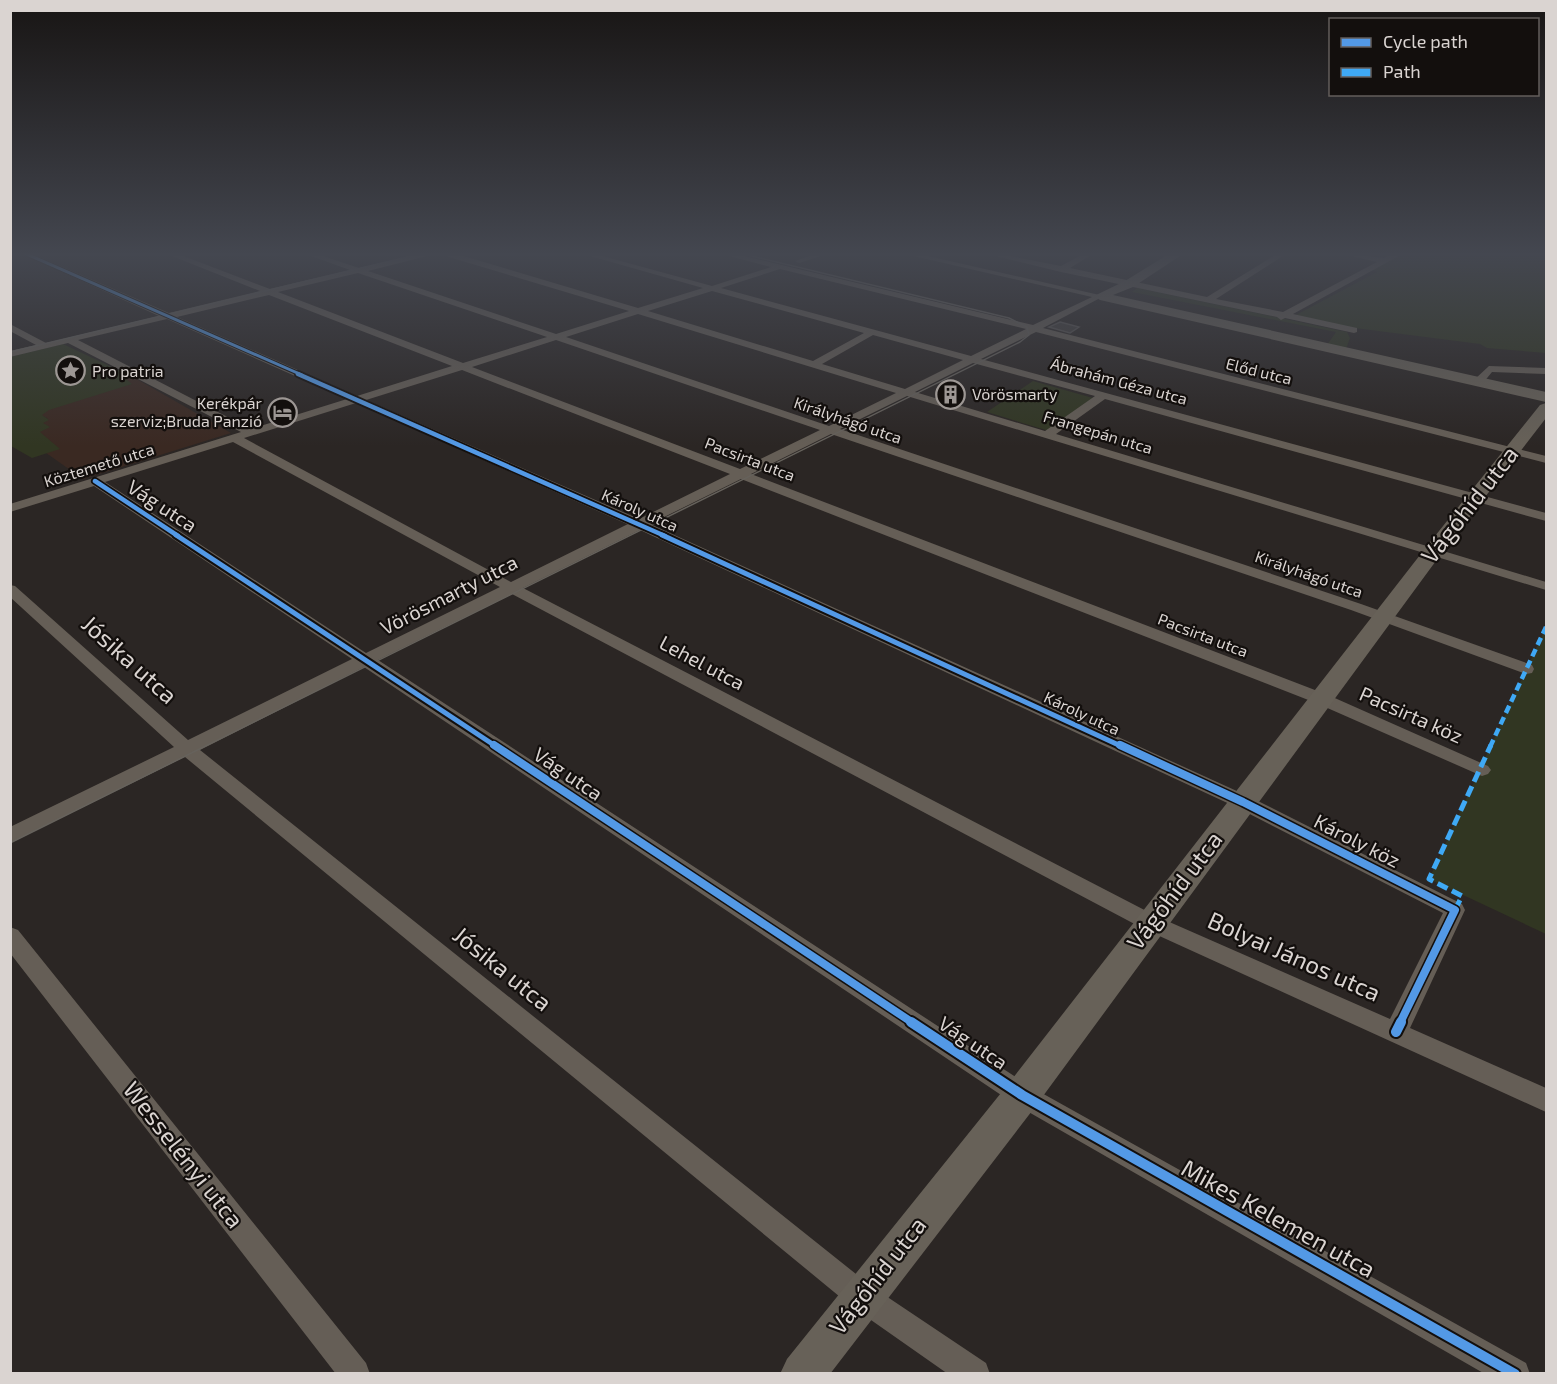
<svg xmlns="http://www.w3.org/2000/svg" width="1557" height="1384" font-family="'Exo 2',sans-serif">
  <style>
    .education { fill: #3a2922 }
    .green { fill: #313622 }
    .building { fill: #403c3a; stroke: #575351; stroke-width: 1.5 }
    .lines { fill: none; stroke-linecap: round; stroke-linejoin: round }
    .street { fill: #655e56; fill-rule: evenodd }
    .secondary { fill: #676158; fill-rule: evenodd }
    .tram { stroke: #66625c; stroke-width: 1.5 }
    .quiet-far1 { stroke: #3fa9f5; stroke-width: 4.5; stroke-dasharray: 8 4.5; stroke-linecap: butt }
    .quiet { stroke: #3fa9f5; stroke-width: 5; stroke-dasharray: 11 5; stroke-linecap: butt }
    .cycleway-far4-casing { stroke: #130f0d; stroke-width: 5 }
    .cycleway-far3-casing { stroke: #130f0d; stroke-width: 8 }
    .cycleway-far2-casing { stroke: #130f0d; stroke-width: 9 }
    .cycleway-far1-casing { stroke: #130f0d; stroke-width: 11 }
    .cycleway-casing { stroke: #130f0d; stroke-width: 14 }
    .cycleway-far4 { stroke: #5399e6; stroke-width: 3 }
    .cycleway-far3 { stroke: #5399e6; stroke-width: 4.5 }
    .cycleway-far2 { stroke: #5399e6; stroke-width: 5 }
    .cycleway-far1 { stroke: #5399e6; stroke-width: 8 }
    .cycleway { stroke: #5399e6; stroke-width: 10 }
    .labels { text-anchor: middle; stroke-width: 4.5; stroke-linejoin: round; paint-order: stroke }
    .far-poi-label { font-size: 16px; fill: #dad4d1; stroke: #130f0d; text-anchor: start }
    .far-street-label { font-size: 16px; fill: #dad4d1; stroke: #130f0d }
    .street-label { font-size: 20px; fill: #dad4d1; stroke: #130f0d }
    .near-street-label { font-size: 24px; fill: #dad4d1; stroke: #130f0d }
  </style>
  <rect width="100%" height="100%" fill="#2b2624"/>
  <!-- education -->
  <path class="education" d="M133 377 231 433 83 479 15 431 48 419 30 408Z"/>
  <!-- green -->
  <path class="green" d="M1406 252H1546V353L1487 348 1480 344 1339 326 1296 315 1377 272 1371 269Z
    M1137 288 1347 332 1350 338 1346 349 1327 345 1336 332 1132 292Z
    M63 344 133 377 126 379 132 384 49 410 42 415 49 420 43 423 50 427 40 432 60 449 32 458 11 446 10 357Z
    M1033 381 1093 398 1049 431 987 412Z
    M1546 627V934L1429 879Z"/>
  <!-- building -->
  <path class="building" d="M1060 322 1079 327 1070 333 1049 327Z"/>
  <g class="lines">
    <!-- street -->
    <path class="street" d="M18 252H28L169 313 260 291 162 252H173L270 289 350 270 300 252H311L359 268 427 252H450L638 308 703 288 576 252H588L712 286 771 267 714 252H727L1033 325 1092 297 896 252H910L1104 296 1043 328 1546 456V463L1036 332 981 359 1546 513V521L1105 399 1056 434 1546 582V590L907 396 840 429 1361 604 1532 665 1534 669 1532 673 1526 674 1351 610 831 434 751 474 1328 695 1488 766 1491 770 1488 774 1482 776 1316 703 741 479 650 524 1250 797 1462 904 1465 910 1410 1028 1546 1088V1112L1144 929 512 594 378 660 1031 1087 1526 1363 1530 1374H1485L1013 1103 364 667 200 750 871 1286 986 1363 990 1374H948L851 1306 185 757 10 843V827L174 747 10 597V585L15 586 188 740 352 659 94 486 10 512V504L241 432 68 343 10 357V351L36 345 10 331V324L46 343 159 316ZM439 253V254L629 311 556 334 368 271ZM780 269 1026 329 971 356 721 288ZM358 273 547 337 463 363 278 292ZM712 291 864 333 813 361 648 311ZM269 295 452 366 357 396 177 317ZM638 314 896 393 829 426 566 337ZM167 319 347 399 251 429 78 340ZM873 335 963 360 905 389 822 364ZM556 340 820 430 740 469 472 367ZM973 363 1095 396 1045 431 915 392ZM462 370 730 474 639 519 366 400ZM356 403 627 524H628L511 582 244 438ZM233 442 500 587 366 653 105 482ZM640 530 1236 807 1443 913 1390 1019 1158 917 523 588Z
      M821 252H833L799 263 795 261Z
      M1087 252H1096L1070 268 1207 297 1280 252H1289L1216 299 1283 312 1377 262 1334 252 1384 258 1396 252H1406L1293 314 1357 328V332L1354 333 1285 318 1281 320 1277 317 1061 272 991 255 995 253 1061 266Z
      M1489 366 1546 368V374L1492 372 1483 383H1475V379Z
      M10 927 18 930 366 1363 370 1374H336L10 953Z"/>
    <!-- secondary -->
    <path class="secondary" d="M1172 252H1186L1133 287 1113 295 1546 392V402L1100 300 1094 296 1125 281Z
      M1546 403V418L1441 554 1035 1107 830 1374H780L787 1359 1009 1083 1427 546 1540 405Z"/>
    <!-- tram -->
    <path class="tram" d="M10 352 428 252
      M10 843 1020 342 1029 335 1027 327 1009 318 735 252"/>
    <!-- quiet-far1 -->
    <path class="quiet-far1" d="M1490 747 1546 627"/>
    <!-- quiet -->
    <path class="quiet" d="M1455 910 1462 896 1429 879 1491 745"/>
    <defs>
      <path id="cycleway-far4" d="M22 252 302 375"/>
      <path id="cycleway-far3" d="M298 374 665 536
        M95 481 178 536"/>
      <path id="cycleway-far2" d="M176 535 497 747
        M662 535 1123 747"/>
      <path id="cycleway-far1" d="M494 745 913 1023
        M1120 745 1243 802 1455 910 1400 1023"/>
      <path id="cycleway" d="M911 1022 1022 1095 1515 1374
        M1396 1032 1401 1022"/>
    </defs>
    <!-- cycleway-far4 casing -->
    <use href="#cycleway-far4" class="cycleway-far4-casing"/>
    <!-- cycleway-far3 casing -->
    <use href="#cycleway-far3" class="cycleway-far3-casing"/>
    <!-- cycleway-far2 casing -->
    <use href="#cycleway-far2" class="cycleway-far2-casing"/>
    <!-- cycleway-far1 casing -->
    <use href="#cycleway-far1" class="cycleway-far1-casing"/>
    <!-- cycleway casing -->
    <use href="#cycleway" class="cycleway-casing"/>
    <!-- cycleway-far4 -->
    <use href="#cycleway-far4" class="cycleway-far4"/>
    <!-- cycleway-far3 -->
    <use href="#cycleway-far3" class="cycleway-far3"/>
    <!-- cycleway-far2 -->
    <use href="#cycleway-far2" class="cycleway-far2"/>
    <!-- cycleway-far1 -->
    <use href="#cycleway-far1" class="cycleway-far1"/>
    <!-- cycleway -->
    <use href="#cycleway" class="cycleway"/>
  </g>
  <!-- sky -->
  <linearGradient id="sky" x2="0" y2="1"><stop stop-color="#181514"/><stop offset="0.57" stop-color="#444750"/><stop offset="1" stop-color="#444750" stop-opacity="0"/></linearGradient>
  <rect width="1557" height="446" fill="url(#sky)"/>
  <!-- icons -->
  <defs>
    <symbol id="sight-ring" viewBox="-11 -11 22 22"><circle r="9.5" fill="#130f0d" stroke="#9d9794" stroke-width="1.5"/><path d="M0-6L1.8-2.2L6-1.7L2.9 1.2L3.7 5.4L0 3.3L-3.7 5.4L-2.9 1.2L-6-1.7L-1.8-2.2Z" fill="#9d9794"/></symbol>
    <symbol id="building-ring" viewBox="-11 -11 22 22"><circle r="9.5" fill="#130f0d" stroke="#9d9794" stroke-width="1.5"/><path d="M-4-6H4V6H1V3H-1V6H-4ZM-2.5-4.3h1.7v1.8h-1.7ZM.8-4.3h1.7v1.8H.8ZM-2.5-1h1.7V.8h-1.7ZM.8-1h1.7V.8H.8Z" fill="#9d9794"/></symbol>
    <symbol id="hotel-ring" viewBox="-11 -11 22 22"><circle r="9.5" fill="#130f0d" stroke="#9d9794" stroke-width="1.5"/><path d="M-6-4.5h1.5V1H6V5H4.5V3h-9V5H-6ZM-4 0a1.8 1.8 0 1 1 3.6 0ZM.5 0V-2.5h3Q6-2.5 6 0Z" fill="#9d9794"/></symbol>
  </defs>
  <g fill-rule="evenodd">
    <use href="#sight-ring" x="54" y="354" width="33" height="33"/>
    <use href="#building-ring" x="934" y="378" width="33" height="33"/>
    <use href="#hotel-ring" x="266" y="396" width="33" height="33"/>
  </g>
  <g class="labels">
    <!-- far-poi labels -->
    <g class="far-poi-label">
      <text x="92" y="377">Pro patria</text>
      <text x="972" y="400">Vörösmarty</text>
      <text x="262" y="409" text-anchor="end">Kerékpár<tspan x="262" dy="18">szerviz;Bruda Panzió</tspan></text>
    </g>
    <!-- far-street labels -->
    <g class="far-street-label">
      <text transform="translate(1259 371) rotate(14)" y="6">Előd utca</text>
      <text transform="translate(1119 381) rotate(15)" y="6">Ábrahám Géza utca</text>
      <text transform="translate(848 420) rotate(19)" y="6">Királyhágó utca</text>
      <text transform="translate(1098 432) rotate(17)" y="6">Frangepán utca</text>
      <text transform="translate(750 459) rotate(21)" y="6">Pacsirta utca</text>
      <text transform="translate(99 465) rotate(-17)" y="6">Köztemető utca</text>
      <text transform="translate(640 510) rotate(24)" y="6">Károly utca</text>
      <text transform="translate(1309 574) rotate(19)" y="6">Királyhágó utca</text>
      <text transform="translate(1203 635) rotate(21)" y="6">Pacsirta utca</text>
      <text transform="translate(1082 713) rotate(25)" y="6">Károly utca</text>
    </g>
    <!-- street labels -->
    <g class="street-label">
      <text transform="translate(162 506) rotate(33)" y="7">Vág utca</text>
      <text transform="translate(449 595) rotate(-27)" y="7">Vörösmarty utca</text>
      <text transform="translate(702 663) rotate(28)" y="7">Lehel utca</text>
      <text transform="translate(1411 715) rotate(24)" y="7">Pacsirta köz</text>
      <text transform="translate(568 774) rotate(34)" y="7">Vág utca</text>
      <text transform="translate(1357 841) rotate(27)" y="7">Károly köz</text>
      <text transform="translate(973 1043) rotate(34)" y="7">Vág utca</text>
    </g>
    <!-- near-street labels -->
    <g class="near-street-label">
      <text transform="translate(1470 505) rotate(-52)" y="8">Vágóhíd utca</text>
      <text transform="translate(129 660) rotate(42)" y="8">Jósika utca</text>
      <text transform="translate(1175 891) rotate(-53)" y="8">Vágóhíd utca</text>
      <text transform="translate(1294 957) rotate(24)" y="8">Bolyai János utca</text>
      <text transform="translate(502 969) rotate(39)" y="8">Jósika utca</text>
      <text transform="translate(183 1155) rotate(52)" y="8">Wesselényi utca</text>
      <text transform="translate(1278 1219) rotate(29)" y="8">Mikes Kelemen utca</text>
      <text transform="translate(878 1276) rotate(-52)" y="8">Vágóhíd utca</text>
    </g>
  </g>
  <!-- border -->
  <rect width="1557" height="1384" fill="none" stroke="#dad4d1" stroke-width="24"/>
  <!-- legend -->
  <rect x="1329" y="18" width="210" height="78" fill="#130f0d" stroke="#635e5b" stroke-width="1.5"/>
  <rect x="1341" y="38" width="30" height="9" fill="#5399e6" stroke="#635e5b" stroke-width="1.5"/>
  <text x="1383" y="48" font-size="18" fill="#dad4d1">Cycle path</text>
  <rect x="1341" y="68" width="30" height="9" fill="#3fa9f5" stroke="#635e5b" stroke-width="1.5"/>
  <text x="1383" y="78" font-size="18" fill="#dad4d1">Path</text>
</svg>
